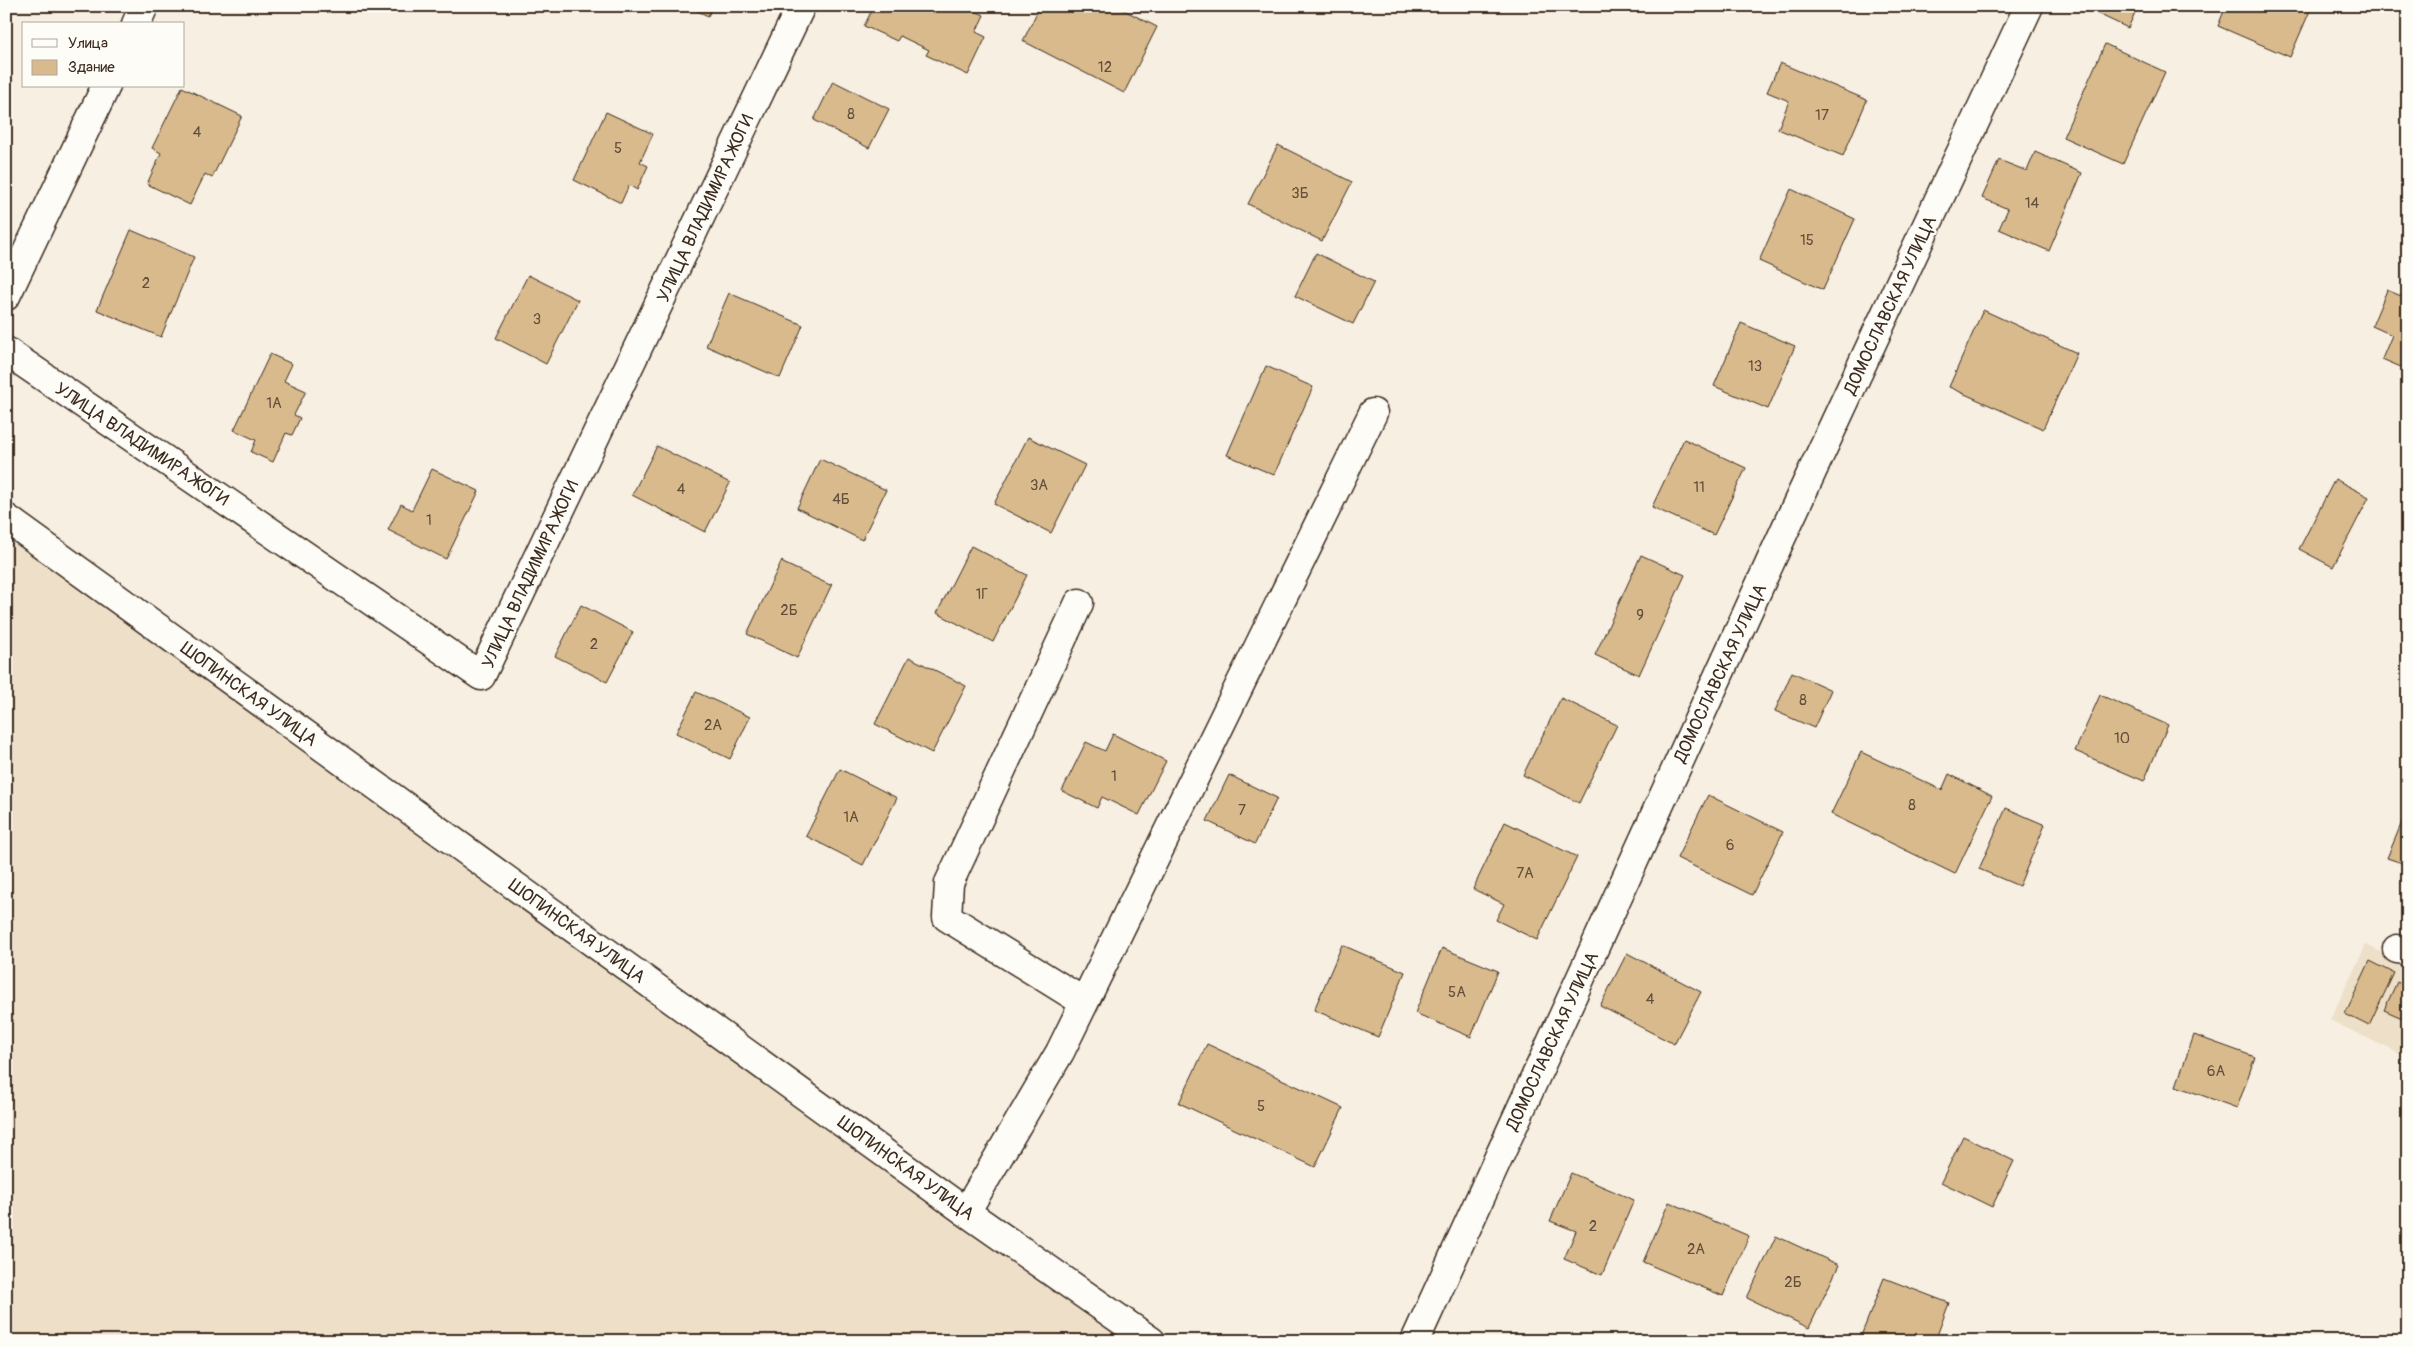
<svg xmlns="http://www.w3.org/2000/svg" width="2414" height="1347" font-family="Pangolin,sans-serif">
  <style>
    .built { fill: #eddfc8 }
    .building { fill: #d8ba8c; stroke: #3b2a1e }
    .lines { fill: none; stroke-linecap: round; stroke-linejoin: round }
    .minor-casing { stroke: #3b2a1e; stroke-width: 31 }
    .minor { stroke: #fdfcf7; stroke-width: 28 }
    .labels { text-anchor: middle; stroke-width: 5; stroke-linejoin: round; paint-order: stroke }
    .number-label { font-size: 15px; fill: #624e3a }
    .street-label { font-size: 18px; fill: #3b2a1e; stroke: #fdfcf7 }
  </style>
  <rect width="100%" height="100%" fill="#f6efe2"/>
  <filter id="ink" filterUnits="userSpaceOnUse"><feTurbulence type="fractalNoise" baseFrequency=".02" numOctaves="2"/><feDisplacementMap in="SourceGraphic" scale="10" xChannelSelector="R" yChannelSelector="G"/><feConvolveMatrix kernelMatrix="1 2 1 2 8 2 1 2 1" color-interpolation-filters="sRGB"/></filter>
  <g filter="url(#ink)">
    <!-- built -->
    <path class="built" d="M6 522 1163 1341H6Z
      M2366 945 2408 965V1058L2330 1020Z"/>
    <!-- building -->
    <path class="building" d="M687 6H713L708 16Z
      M874 6H965L984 15 976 32 986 37 968 75 926 55 929 50 900 36 897 41 864 26Z
      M1040 6H1116L1157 27 1124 93 1023 41Z
      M2081 6H2138L2128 28Z
      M2226 6H2312L2290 57 2218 26Z
      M2105 44 2165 72 2123 164 2063 137Z
      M1780 63 1867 100 1843 156 1778 129 1789 101 1767 92Z
      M833 81 889 109 869 148 814 120Z
      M182 87 242 116 212 178 205 174 190 205 147 184 161 153 152 148Z
      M606 112 653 134 640 162 648 166 637 190 629 185 621 203 574 180Z
      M1278 145 1352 182 1322 241 1248 204Z
      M2035 152 2082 173 2049 251 1999 229 2008 209 1982 198 1999 160 2027 171Z
      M1791 189 1855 219 1823 290 1759 261Z
      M131 230 194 257 161 337 97 310Z
      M1316 253 1374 282 1353 324 1295 296Z
      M528 275 578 300 546 364 496 338Z
      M2387 290 2408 299V370L2382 359 2392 335 2372 326Z
      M729 293 803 325 780 378 706 346Z
      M1983 310 2077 353 2043 429 1949 387Z
      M1741 323 1795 346 1768 409 1714 386Z
      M270 354 292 364 284 381 306 391 294 415 300 418 292 435 286 433 273 462 251 452 256 440 234 430Z
      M1266 366 1313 387 1274 475 1227 455Z
      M1028 437 1085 465 1051 533 994 504Z
      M1684 439 1746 468 1714 535 1652 507Z
      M657 446 730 483 705 532 632 495Z
      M820 459 886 490 862 540 797 508Z
      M432 469 479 491 446 559 388 530 401 504 412 510Z
      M2335 479 2369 497 2333 567 2299 549Z
      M971 546 1027 575 993 642 937 613Z
      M1641 555 1685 575 1639 675 1595 655Z
      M782 560 783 563 830 585 832 584 797 658 747 634Z
      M581 605 633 632 607 682 555 656Z
      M909 657 966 686 932 753 875 724Z
      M1792 672 1831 690 1814 728 1775 711Z
      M696 692 750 717 730 759 676 733Z
      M2100 695 2168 725 2144 781 2075 751Z
      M1561 698 1617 725 1579 803 1523 775Z
      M1113 734 1166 761 1139 815 1102 797 1097 808 1062 791 1086 742 1105 751Z
      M1861 752 1942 790 1949 774 1992 796 1955 874 1831 814Z
      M840 769 897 798 863 865 806 836Z
      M1229 775 1277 798 1255 844 1207 821Z
      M1708 795 1783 832 1752 895 1677 858Z
      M2006 808 2045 825 2019 886 1979 869Z
      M2408 808V865L2387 858Z
      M1505 822 1577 857 1537 940 1496 920 1504 904 1473 889Z
      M1342 945 1405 972 1378 1037 1314 1010Z
      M1442 948 1498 971 1471 1037 1415 1013Z
      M1627 953 1701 992 1674 1044 1600 1006Z
      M2370 961 2394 973 2369 1026 2345 1014Z
      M2397 982 2408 987V1005L2402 1018 2384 1010Z
      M2408 1024V1039L2402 1036Z
      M2194 1035 2255 1057 2237 1108 2176 1086Z
      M1207 1044 1343 1108 1315 1167 1179 1103Z
      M1963 1136 2014 1161 1992 1207 1941 1182Z
      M1571 1173 1634 1200 1602 1275 1564 1259 1576 1231 1550 1221Z
      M1669 1202 1749 1236 1723 1296 1643 1262Z
      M1776 1236 1839 1265 1809 1328 1747 1298Z
      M1884 1278 1949 1303 1935 1341H1859Z"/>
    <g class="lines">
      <defs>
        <path id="minor" d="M136 24 144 6
          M6 296 106 86
          M6 351 481 676 801 6
          M6 518 966 1212 1151 1341
          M1079 603 949 883 947 917 1084 1002
          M2397 949 2408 951
          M966 1212 1060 1052 1373 413
          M1415 1341 1789 521 2029 6"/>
      </defs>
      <!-- minor casing -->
      <use href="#minor" class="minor-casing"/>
      <!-- minor -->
      <use href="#minor" class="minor"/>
    </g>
  </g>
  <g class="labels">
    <!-- number labels -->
    <g class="number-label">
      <text x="1105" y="72">12</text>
      <text x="851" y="119">8</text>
      <text x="1822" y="120">17</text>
      <text x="197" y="137">4</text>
      <text x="618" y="153">5</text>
      <text x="1300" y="198">3Б</text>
      <text x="2032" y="208">14</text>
      <text x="1807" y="245">15</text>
      <text x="146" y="288">2</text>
      <text x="537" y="324">3</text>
      <text x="1755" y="371">13</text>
      <text x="274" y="408">1А</text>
      <text x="1039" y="490">3А</text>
      <text x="1699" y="492">11</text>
      <text x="681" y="494">4</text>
      <text x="841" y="504">4Б</text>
      <text x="429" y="525">1</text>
      <text x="982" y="599">1Г</text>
      <text x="789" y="615">2Б</text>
      <text x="1640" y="620">9</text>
      <text x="594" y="649">2</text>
      <text x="1803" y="705">8</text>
      <text x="713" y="730">2А</text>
      <text x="2122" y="743">10</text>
      <text x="1114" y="781">1</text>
      <text x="1912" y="810">8</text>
      <text x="1242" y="815">7</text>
      <text x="851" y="822">1А</text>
      <text x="1730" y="850">6</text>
      <text x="1525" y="878">7А</text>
      <text x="1457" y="997">5А</text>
      <text x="1650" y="1004">4</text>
      <text x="2216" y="1076">6А</text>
      <text x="1261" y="1111">5</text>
      <text x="1593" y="1231">2</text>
      <text x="1696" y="1254">2А</text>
      <text x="1793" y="1287">2Б</text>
    </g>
    <!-- street labels -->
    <g class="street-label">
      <text transform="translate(705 208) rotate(-65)" y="6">УЛИЦА ВЛАДИМИРА ЖОГИ</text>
      <text transform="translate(1890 305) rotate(-65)" y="6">ДОМОСЛАВСКАЯ УЛИЦА</text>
      <text transform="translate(142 444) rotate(34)" y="6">УЛИЦА ВЛАДИМИРА ЖОГИ</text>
      <text transform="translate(530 574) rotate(-65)" y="6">УЛИЦА ВЛАДИМИРА ЖОГИ</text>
      <text transform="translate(1720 673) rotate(-65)" y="6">ДОМОСЛАВСКАЯ УЛИЦА</text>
      <text transform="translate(249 694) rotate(36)" y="6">ШОПИНСКАЯ УЛИЦА</text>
      <text transform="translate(577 931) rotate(36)" y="6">ШОПИНСКАЯ УЛИЦА</text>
      <text transform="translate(1552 1041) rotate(-65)" y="6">ДОМОСЛАВСКАЯ УЛИЦА</text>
      <text transform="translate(906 1168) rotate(36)" y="6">ШОПИНСКАЯ УЛИЦА</text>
    </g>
  </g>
  <!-- margin -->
  <rect width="2414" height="1347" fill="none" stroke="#fdfcf7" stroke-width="25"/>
  <rect x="12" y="12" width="2389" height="1322" fill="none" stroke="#3b2a1e" stroke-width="2" filter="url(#ink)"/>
  <!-- legend -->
  <rect x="22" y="22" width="162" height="65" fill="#fdfcf7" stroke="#afa8a0"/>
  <rect x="32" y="39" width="25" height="8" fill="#fdfcf7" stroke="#afa8a0"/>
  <text x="68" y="48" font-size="15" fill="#3b2a1e">Улица</text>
  <rect x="32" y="60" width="25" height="15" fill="#d8ba8c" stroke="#afa8a0"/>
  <text x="68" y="72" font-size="15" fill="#3b2a1e">Здание</text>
</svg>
